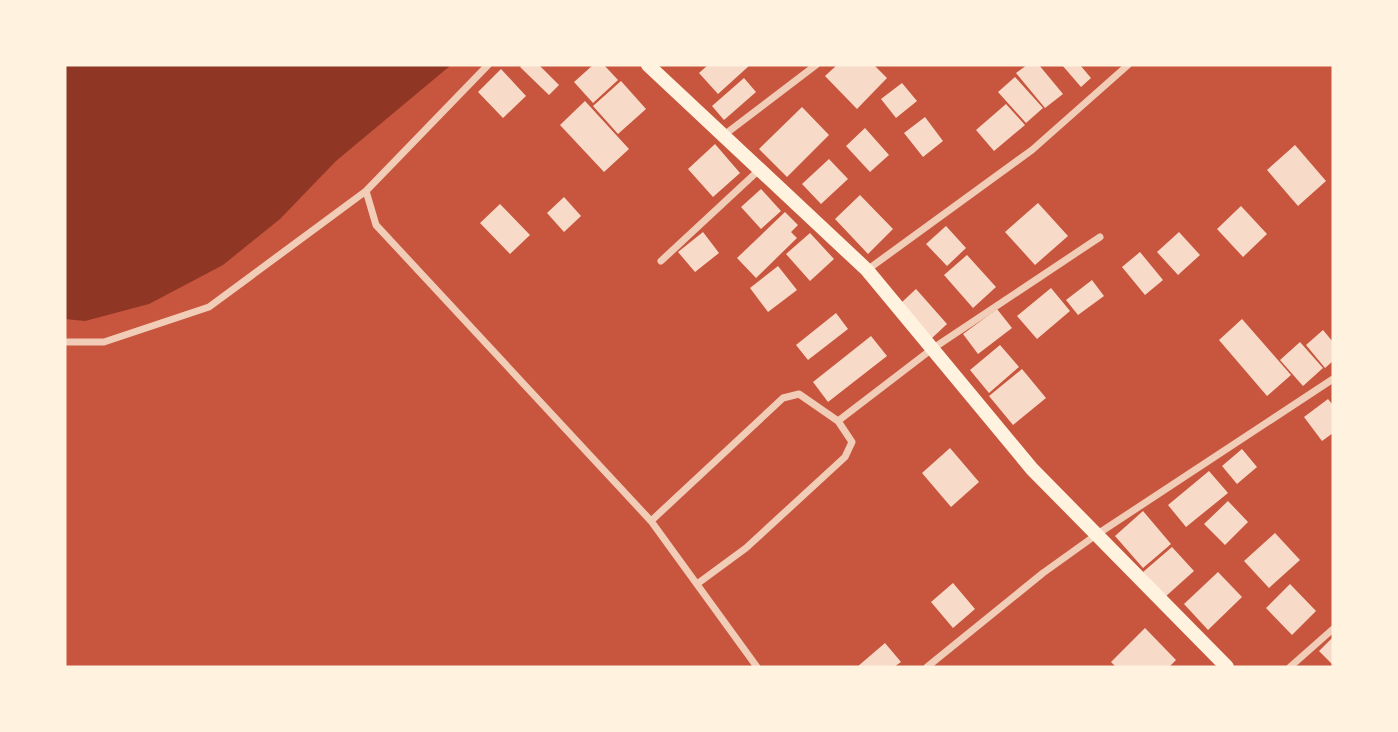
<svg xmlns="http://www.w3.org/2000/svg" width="1398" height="732" font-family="'Roboto Condensed',sans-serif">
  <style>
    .water { fill: #8f3625 }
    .building { fill: #f7dbc8 }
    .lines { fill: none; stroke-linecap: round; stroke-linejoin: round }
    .minor { stroke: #f1ccb7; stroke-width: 7 }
    .secondary { stroke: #fff3e0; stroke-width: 14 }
  </style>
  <rect width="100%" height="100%" fill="#c8553d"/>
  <!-- water -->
  <path class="water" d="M65 65H451L336 161 280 219 223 265 149 304 85 321 65 319Z"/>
  <!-- building -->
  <path class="building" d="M523 65H539L559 85 549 95 520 67Z
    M593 65H604L618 80 593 103 574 82Z
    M708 65H750L718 94 699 73Z
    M837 65H874L887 78 857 109 825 76Z
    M1027 65H1039L1063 94 1045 108 1016 73Z
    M1062 65H1080L1091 78 1081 87Z
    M501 69 526 96 503 118 478 92Z
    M1015 77 1043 108 1026 123 998 92Z
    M744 78 756 92 724 120 712 106Z
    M621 81 646 109 618 134 593 106Z
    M902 83 917 101 896 118 881 99Z
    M585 101 629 149 604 172 560 125Z
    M1006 104 1025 125 994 151 976 130Z
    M802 107 829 135 787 177 759 149Z
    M925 117 943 141 923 157 904 133Z
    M865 128 889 155 870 172 846 146Z
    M715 144 740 173 713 197 688 169Z
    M1295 145 1326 181 1298 206 1267 170Z
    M829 159 848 179 821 204 802 184Z
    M761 189 781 211 761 229 741 207Z
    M860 195 893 229 868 254 835 219Z
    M564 197 581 216 564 232 547 213Z
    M1038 203 1068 236 1035 265 1005 232Z
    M500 204 530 235 510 254 480 223Z
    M1241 206 1267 234 1243 257 1217 229Z
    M785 212 798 225 791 232 797 238 756 278 737 258Z
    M946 226 966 248 947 266 926 244Z
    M703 232 719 253 695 272 678 252Z
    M1179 232 1200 255 1178 275 1157 252Z
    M810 233 834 259 810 281 786 254Z
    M1140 252 1163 280 1145 295 1122 267Z
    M967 255 996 287 973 308 944 275Z
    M778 266 797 290 768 312 750 288Z
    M1092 280 1104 296 1078 315 1066 300Z
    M1051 288 1070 311 1037 339 1017 316Z
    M916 289 947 324 932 338 901 303Z
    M997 309 1012 328 978 354 963 334Z
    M836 313 848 329 808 360 796 345Z
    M1242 319 1291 375 1267 396 1219 340Z
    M1323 330 1333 342V361L1325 368 1306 345Z
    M871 336 887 356 828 402 813 382Z
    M1300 342 1323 368 1303 386 1280 360Z
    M1000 345 1019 367 989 393 970 370Z
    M1022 369 1046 398 1013 425 989 396Z
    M1328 399 1333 405V433L1322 441 1304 417Z
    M950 448 979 482 951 507 922 473Z
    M1242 449 1257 467 1237 484 1222 466Z
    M1209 471 1228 493 1186 527 1168 505Z
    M1228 501 1248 522 1225 545 1204 524Z
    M1143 511 1171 544 1143 568 1115 536Z
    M1275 533 1300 560 1269 588 1244 561Z
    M1172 547 1194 571 1165 597 1143 572Z
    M1218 572 1242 597 1208 630 1184 604Z
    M953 583 975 609 953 628 931 602Z
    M1290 584 1316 611 1292 635 1266 608Z
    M1145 628 1176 660 1169 667H1116L1111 662Z
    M1333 637V665L1319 651Z
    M885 643 901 662 894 667H857Z"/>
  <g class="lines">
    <!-- minor -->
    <path class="minor" d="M724 135 816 65
      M366 191 376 225 651 521 757 667
      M661 261 759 170
      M867 270 1032 150 1128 65
      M65 342H104L209 307 366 191 488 65
      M651 521 783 398 799 394 838 421 932 349 1100 237
      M697 584 746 548 845 457 852 442 838 421
      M927 667 1043 573 1096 535 1333 379
      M1290 667 1333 629"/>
    <!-- secondary -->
    <path class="secondary" d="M648 65 867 270 1032 469 1227 667"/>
  </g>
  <!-- border -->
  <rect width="1398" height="732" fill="none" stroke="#fff3e0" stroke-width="133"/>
</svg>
